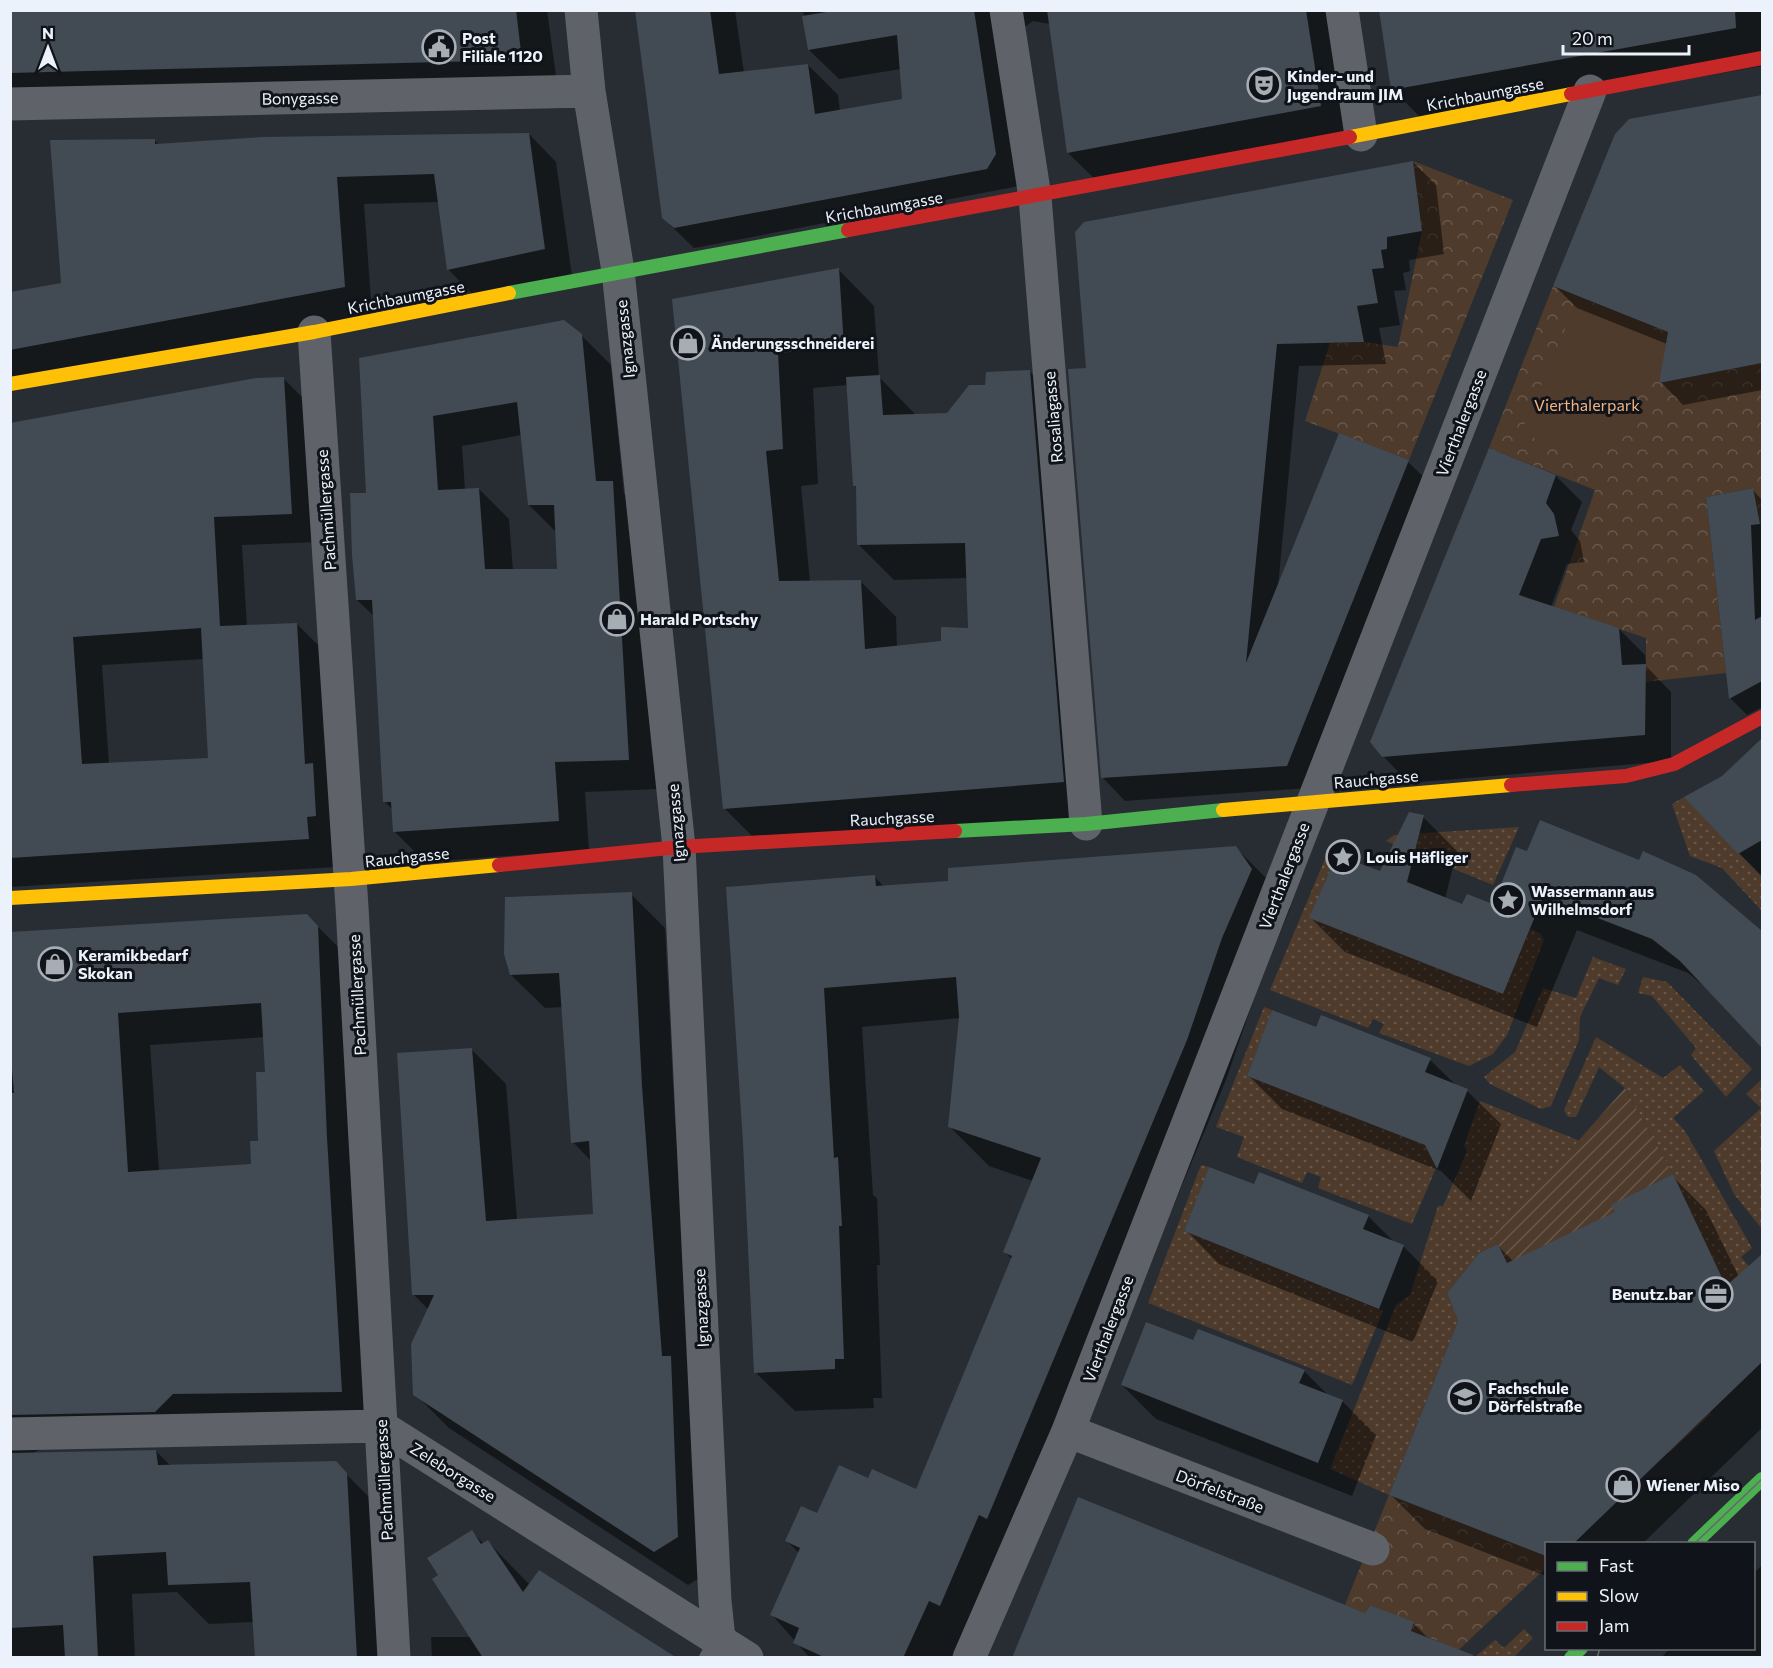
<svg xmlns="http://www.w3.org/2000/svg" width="1773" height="1668" font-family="Commissioner,sans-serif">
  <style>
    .grass { fill: url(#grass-dots) }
    .park { fill: url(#park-crowns) }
    .garden { fill: url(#garden-furrows) }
    .pitch { fill: #4e3b2c }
    .shadow { fill: #0007; fill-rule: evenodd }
    .building { fill: #424a53; fill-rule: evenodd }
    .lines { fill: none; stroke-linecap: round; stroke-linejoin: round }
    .lane { stroke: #5f6369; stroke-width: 18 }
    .street { stroke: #5f6369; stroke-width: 33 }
    .fast { stroke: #4caf50; stroke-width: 14 }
    .slow { stroke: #ffc107; stroke-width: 14 }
    .jam { stroke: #c62828; stroke-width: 14 }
    .tram { stroke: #65696f; stroke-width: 1.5 }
    .labels { text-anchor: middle; stroke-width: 6; stroke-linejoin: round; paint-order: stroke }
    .poi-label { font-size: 16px; font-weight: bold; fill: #ecf2fb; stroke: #10141a; text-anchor: start }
    .street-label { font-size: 16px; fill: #ecf2fb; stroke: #10141a }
    .park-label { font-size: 16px; fill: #f2b380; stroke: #10141a }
  </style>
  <defs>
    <pattern id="grass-dots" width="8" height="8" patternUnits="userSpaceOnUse" patternTransform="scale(1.5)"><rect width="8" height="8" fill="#4e3b2c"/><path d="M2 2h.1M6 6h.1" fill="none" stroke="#68584c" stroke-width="1.8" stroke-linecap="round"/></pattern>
    <pattern id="park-crowns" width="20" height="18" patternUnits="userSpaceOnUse" patternTransform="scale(1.5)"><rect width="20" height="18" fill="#4e3b2c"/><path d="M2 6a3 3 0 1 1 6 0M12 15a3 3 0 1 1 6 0" fill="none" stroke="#68584c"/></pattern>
    <pattern id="garden-furrows" width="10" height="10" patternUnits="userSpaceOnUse" patternTransform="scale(1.5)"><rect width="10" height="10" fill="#4e3b2c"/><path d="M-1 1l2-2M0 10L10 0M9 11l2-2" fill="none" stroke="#68584c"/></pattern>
  </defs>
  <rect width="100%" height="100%" fill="#282d33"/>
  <!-- grass -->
  <path class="grass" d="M1684 797 1762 877V911L1722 868 1690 856 1672 804Z
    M1519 827 1493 885 1386 841 1394 835Z
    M1327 854H1337L1310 918 1503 994 1530 929 1540 933 1544 940 1507 1035 1493 1054 1469 1066 1379 1033 1384 1024 1373 1019 1368 1028 1270 990Z
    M1593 957 1626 969 1618 985 1599 978 1580 1017 1579 1040 1551 1106 1541 1109 1490 1084 1484 1077 1515 1052 1543 988 1576 998Z
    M1643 977 1667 982 1752 1069 1726 1097 1691 1055 1696 1048 1652 996 1638 993Z
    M1264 1007 1272 1010 1247 1076 1443 1152 1412 1224 1318 1188 1321 1177 1307 1172 1302 1183 1237 1157 1244 1137 1216 1127Z
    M1596 1037 1663 1078 1680 1065 1704 1091 1673 1118 1685 1131 1752 1248 1741 1257 1754 1272 1730 1294 1673 1174 1625 1088 1599 1067 1576 1117H1568L1564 1110Z
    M1762 1079V1229L1734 1194 1714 1151 1761 1108 1746 1094Z
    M1480 1101 1580 1141 1479 1253 1447 1293 1458 1321 1389 1495 1330 1469 1396 1305 1410 1295 1438 1206H1443L1467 1151 1464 1145Z
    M1201 1165 1209 1167 1184 1231 1383 1311 1352 1385 1148 1303Z
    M1524 1629 1533 1638 1514 1657H1475L1495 1640 1504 1648Z"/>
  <!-- park -->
  <path class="park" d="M1413 161 1513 200 1409 460 1305 421 1330 343 1364 342 1398 347 1422 231Z
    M1553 286 1668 332 1660 383 1762 363V531L1752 488 1706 497 1726 673 1646 682V638L1554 607 1595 490 1489 448Z
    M1389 1495 1546 1556V1568L1451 1657 1438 1641 1411 1631 1413 1622 1370 1605 1365 1613 1345 1605Z"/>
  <!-- garden -->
  <path class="garden" d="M1625 1088 1673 1174 1612 1205 1669 1321 1711 1414 1669 1453 1640 1395 1529 1309 1498 1244 1479 1253Z"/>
  <!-- pitch -->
  <path class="pitch" d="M1578 299 1667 335 1664 358 1595 462 1521 433Z"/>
  <!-- shadow -->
  <path class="shadow" d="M10 10H547L559 98 10 112Z
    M636 10H735L744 73 808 65 838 95 840 111 903 100 901 69 839 79 809 50 803 10H1332L1350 135 1098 182 1068 153 1050 24 1033 21 1019 31 1025 185 694 248 663 218Z
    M1381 10H1762V66L1428 125 1392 89Z
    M1762 97V390L1683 405 1661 382 1667 344 1577 308 1555 286 1696 110Z
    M529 134 556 162 572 276 475 297 448 269 439 202 364 204 372 314 10 382V294L62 284 154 140 159 145Z
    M1413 162 1436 185 1444 254 1409 260 1410 271 1403 273 1406 290 1394 291 1400 325 1379 328 1386 364 1299 366 1278 587 1408 462 1431 484 1309 788 1125 801 1103 778 1087 370Z
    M839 270 874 306 879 377 916 415 948 414 987 387 1030 372 1065 407 1099 817 760 844 724 808 674 300ZM848 385 855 486 857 488 858 544 894 580 968 578 970 630 943 642 897 647 896 617 860 581 810 582 801 486 818 484 813 388Z
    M581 335 611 365 624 494 642 512 658 789 585 792 589 850 425 862 395 832 393 810 385 802 375 617 357 600 368 494 361 359ZM522 435 529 505 557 533 559 571H513L509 519 479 489 465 490 462 446Z
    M284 379 313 408 320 542 242 545 247 627 297 624 326 653 337 867 10 887V424ZM204 659 210 759 109 764 102 665Z
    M1490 450 1556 476 1582 502 1571 530 1580 541 1584 562 1567 564 1551 607 1619 629 1645 655 1646 666 1671 692V761L1409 783 1383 756Z
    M1752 489 1762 500V707L1747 715 1730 698Z
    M1762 740V876L1739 853 1722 777Z
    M1423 817 1457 851 1445 899 1463 905 1493 906 1517 848 1759 930 1762 933V1045L1709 990 1688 973 1577 930 1537 1027 1345 952 1311 918 1381 873Z
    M1235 847 1275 887 1290 909 1261 978 1226 1080 1027 1557 960 1658H810L772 1615 799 1553 787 1541 818 1515 869 1480 917 1491 1012 1259 1004 1251 1033 1181 989 1166 950 1127 961 1018 862 1027 873 1195 877 1198 880 1265H877L882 1398H873L874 1408 795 1411 755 1372 744 1143 874 876 884 887 950 882Z
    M631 894 665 928 675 1121 711 1571 688 1585 449 1428 415 1394 428 1309 413 1294 472 1050 506 1084 517 1220 595 1215 591 1161 573 1142 563 1007 545 1008 511 975Z
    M307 916 340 949 375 1425 43 1448 31 1454 156 1451 171 1466 335 1463 375 1503 394 1658H257L254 1622 209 1624 177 1592 132 1594 135 1658H10V933ZM265 1037 267 1074 259 1142 253 1165 159 1171 150 1045Z
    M1430 1060 1457 1086 1467 1091 1501 1124 1471 1201 1441 1171 1282 1109 1249 1076Z
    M1672 1176 1706 1210 1739 1277 1762 1256V1428L1642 1544H1546V1576L1425 1529 1391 1495 1498 1246 1514 1262 1617 1213Z
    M1255 1186 1368 1216 1395 1243 1404 1247 1438 1281 1413 1342 1219 1264 1186 1230Z
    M1194 1342 1304 1371 1329 1396 1342 1401 1376 1435 1352 1496 1156 1419 1122 1385Z
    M472 1532 484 1544 488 1542 530 1585 674 1658H432L431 1637H471L440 1576Z
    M1762 1565V1658H1661L1670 1648H1754V1573Z
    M1366 1615 1413 1623 1430 1640Z"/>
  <!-- building -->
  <path class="building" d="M10 10H516L522 60 10 73Z
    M635 10H710L719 74 808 64 815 114 902 99 897 35 808 50 802 16 839 10H974L996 154 987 169 674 228 662 218Z
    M1047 10H1306L1321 106 1067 153Z
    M1379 10H1735L1736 28 1391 90Z
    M1762 95V363L1659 383 1668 332 1553 286 1615 134 1629 119Z
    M529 133 545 249 447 270 434 174 337 177 345 287 10 350V292L61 283 50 140 155 139V144L263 137Z
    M1413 161 1422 231 1387 237V249L1381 250 1384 268 1372 269 1378 303 1357 306 1364 342 1277 344 1246 663 1339 433 1409 460 1287 766 1101 778 1068 369 1086 368 1075 232 1084 222Z
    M839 268 844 347 778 353 783 449 766 451 779 581 861 580 865 649 941 641V627L968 628 965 543 857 545 856 486H853L846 377 880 375 883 415 947 413 969 385H985L986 372 1030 370 1064 782 723 809 672 299Z
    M564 320 582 334 596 481H613L629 760 555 762 559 821 393 832 391 802H383L372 600H356L352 555 350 493H366L359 358ZM517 402 528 505H554L557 569H485L479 488 438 490 433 416Z
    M284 377 292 514 214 517 220 626 297 623 305 764 313 763 316 816 307 817 309 839 10 858V423L256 378ZM201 628 208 758 82 764 73 637Z
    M1489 448 1556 475 1546 503 1554 514 1559 536 1541 539 1519 595 1619 628 1622 665 1646 664 1645 735 1382 757 1370 742Z
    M1753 488 1760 524 1751 525 1755 620 1762 616V681L1729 699 1706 497Z
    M1762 738V840L1738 854 1684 797 1722 776Z
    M1409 812 1424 815 1407 882 1462 904 1467 894 1493 904 1516 847 1527 851 1540 820 1639 860 1643 851 1696 875 1762 931V1048L1680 961 1652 939 1543 897 1503 994 1309 918 1337 855 1380 871Z
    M1236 846 1252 869 1222 938 1187 1040 987 1519 979 1515 940 1606 929 1601 903 1658H826L793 1643 799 1628 770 1615 800 1548 785 1541 801 1506 817 1513 839 1465 868 1478 872 1469 916 1489 1012 1256 1003 1252 1041 1158 948 1127 959 1017 956 977 824 988 834 1158 838 1157 842 1226H839L844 1359H835V1369L754 1373 743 1143 726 887 875 875 876 886 948 881V868Z
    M632 892 642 1086 662 1356H671L678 1537 654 1552 413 1395 411 1344 434 1295H412L397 1053 472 1048 486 1221 593 1214 589 1141 571 1143 559 973 510 975 504 954 505 897Z
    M307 914 318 926 327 1137 342 1392 173 1394 155 1412 10 1415V1093H14L10 1046V932ZM261 1003 265 1072H256L258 1141H250L251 1164 128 1172 118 1013Z
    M1272 1010 1316 1027 1321 1015 1431 1058 1425 1072 1468 1089 1437 1169 1425 1145 1247 1076Z
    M1209 1167 1254 1184 1259 1172 1369 1215 1363 1229 1404 1245 1379 1309 1184 1231Z
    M1673 1174 1726 1286 1762 1254V1362L1573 1544H1546V1556L1389 1495 1458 1321 1447 1293 1479 1253 1498 1244 1507 1263 1615 1212 1611 1205Z
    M1146 1322 1193 1340 1198 1329 1305 1370 1299 1383 1343 1400 1318 1463 1121 1385Z
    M156 1450 158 1465 336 1461 347 1473 357 1658H255L250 1582 168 1585 166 1552 93 1556 98 1658H65L63 1625 10 1628V1453Z
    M1078 1497 1365 1613 1370 1605 1414 1622 1411 1631 1473 1655V1658H1012Z
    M472 1530 481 1544 488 1540 523 1592 539 1570 677 1658H483L432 1579 438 1575 427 1558Z"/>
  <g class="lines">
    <!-- lane -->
    <path class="lane" d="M708 1658 719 1639"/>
    <!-- street -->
    <path class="street" d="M581 10 589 91 618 271 679 847 715 1601 719 1639
      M1006 10 1035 197 1086 824
      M1342 10 1361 135
      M10 104 589 91
      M314 332 352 907 394 1658
      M1068 1431 1373 1549
      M10 1434 380 1426 747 1658
      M969 1658 1068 1431 1590 91"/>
    <!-- fast -->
    <path class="fast" d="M509 293 848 230
      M955 831 1086 824 1223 810
      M1694 1544 1762 1479
      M1571 1658 1581 1648"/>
    <!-- slow -->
    <path class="slow" d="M1350 137 1571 94
      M10 384 314 332 509 293
      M1223 810 1511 785
      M10 898 351 879 499 865"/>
    <!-- jam -->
    <path class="jam" d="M1571 94 1762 58
      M848 230 1350 137
      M1511 785 1626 776 1674 764 1762 717
      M499 865 679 847 955 831"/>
    <!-- tram -->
    <path class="tram" d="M1694 1544 1762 1479
      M1597 1658 1600 1648"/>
  </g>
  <!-- icons -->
  <defs>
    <symbol id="civic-ring" viewBox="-11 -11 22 22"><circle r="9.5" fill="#10141a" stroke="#a7adb5" stroke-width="1.5"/><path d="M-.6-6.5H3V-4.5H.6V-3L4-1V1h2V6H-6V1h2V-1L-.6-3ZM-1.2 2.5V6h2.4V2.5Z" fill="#a7adb5"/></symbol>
    <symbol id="theatre-ring" viewBox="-11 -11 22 22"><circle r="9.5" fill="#10141a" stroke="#a7adb5" stroke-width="1.5"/><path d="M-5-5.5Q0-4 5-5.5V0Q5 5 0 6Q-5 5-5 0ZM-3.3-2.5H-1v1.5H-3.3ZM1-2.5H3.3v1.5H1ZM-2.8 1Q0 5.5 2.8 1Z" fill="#a7adb5"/></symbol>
    <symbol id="shop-ring" viewBox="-11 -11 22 22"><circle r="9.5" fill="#10141a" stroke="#a7adb5" stroke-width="1.5"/><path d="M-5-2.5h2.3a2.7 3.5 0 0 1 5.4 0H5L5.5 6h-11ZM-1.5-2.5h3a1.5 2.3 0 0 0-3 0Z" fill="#a7adb5"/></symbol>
    <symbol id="sight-ring" viewBox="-11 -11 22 22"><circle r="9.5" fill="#10141a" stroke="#a7adb5" stroke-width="1.5"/><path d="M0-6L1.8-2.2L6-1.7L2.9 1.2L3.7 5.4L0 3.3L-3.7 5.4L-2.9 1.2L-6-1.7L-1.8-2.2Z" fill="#a7adb5"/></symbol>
    <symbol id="office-ring" viewBox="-11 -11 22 22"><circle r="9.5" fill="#10141a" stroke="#a7adb5" stroke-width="1.5"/><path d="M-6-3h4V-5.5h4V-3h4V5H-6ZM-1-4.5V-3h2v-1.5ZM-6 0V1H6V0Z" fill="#a7adb5"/></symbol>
    <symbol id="school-ring" viewBox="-11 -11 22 22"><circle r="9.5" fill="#10141a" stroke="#a7adb5" stroke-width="1.5"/><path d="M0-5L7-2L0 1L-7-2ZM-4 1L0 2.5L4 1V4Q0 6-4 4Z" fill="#a7adb5"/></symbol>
  </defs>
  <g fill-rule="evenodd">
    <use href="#civic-ring" x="420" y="28" width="38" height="38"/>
    <use href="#theatre-ring" x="1245" y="66" width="38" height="38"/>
    <use href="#shop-ring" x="669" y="324" width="38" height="38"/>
    <use href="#shop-ring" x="598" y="600" width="38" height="38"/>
    <use href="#sight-ring" x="1324" y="838" width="38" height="38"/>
    <use href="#sight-ring" x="1489" y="881" width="38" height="38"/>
    <use href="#shop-ring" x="36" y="945" width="38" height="38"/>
    <use href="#office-ring" x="1697" y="1275" width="38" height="38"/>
    <use href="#school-ring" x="1446" y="1378" width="38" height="38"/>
    <use href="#shop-ring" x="1604" y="1466" width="38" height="38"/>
  </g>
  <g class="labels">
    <!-- poi labels -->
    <g class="poi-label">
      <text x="462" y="44">Post<tspan x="462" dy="18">Filiale 1120</tspan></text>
      <text x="1287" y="82">Kinder- und<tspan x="1287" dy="18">Jugendraum JIM</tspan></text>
      <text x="711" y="349">Änderungsschneiderei</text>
      <text x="640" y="625">Harald Portschy</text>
      <text x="1366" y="863">Louis Häfliger</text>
      <text x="1531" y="897">Wassermann aus<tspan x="1531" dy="18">Wilhelmsdorf</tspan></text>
      <text x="78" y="961">Keramikbedarf<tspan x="78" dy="18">Skokan</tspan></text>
      <text x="1693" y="1300" text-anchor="end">Benutz.bar</text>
      <text x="1488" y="1394">Fachschule<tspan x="1488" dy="18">Dörfelstraße</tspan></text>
      <text x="1646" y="1491">Wiener Miso</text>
    </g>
    <!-- street labels -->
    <g class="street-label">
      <text transform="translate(1485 94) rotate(-11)" y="6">Krichbaumgasse</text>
      <text transform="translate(300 98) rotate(-1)" y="6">Bonygasse</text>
      <text transform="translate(884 207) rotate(-10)" y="6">Krichbaumgasse</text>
      <text transform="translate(406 297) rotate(-11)" y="6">Krichbaumgasse</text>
      <text transform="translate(625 339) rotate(-96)" y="6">Ignazgasse</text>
      <text transform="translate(1053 417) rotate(-95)" y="6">Rosaliagasse</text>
      <text transform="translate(1461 423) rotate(-69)" y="6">Vierthalergasse</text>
      <text transform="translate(326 510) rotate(-94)" y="6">Pachmüllergasse</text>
      <text transform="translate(1376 779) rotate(-5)" y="6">Rauchgasse</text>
      <text transform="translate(892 818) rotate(-3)" y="6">Rauchgasse</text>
      <text transform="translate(676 823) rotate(-95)" y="6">Ignazgasse</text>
      <text transform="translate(407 857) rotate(-6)" y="6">Rauchgasse</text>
      <text transform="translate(1284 876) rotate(-69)" y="6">Vierthalergasse</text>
      <text transform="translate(357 995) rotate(-93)" y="6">Pachmüllergasse</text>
      <text transform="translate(701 1308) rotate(-93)" y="6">Ignazgasse</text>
      <text transform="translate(1108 1329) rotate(-69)" y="6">Vierthalergasse</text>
      <text transform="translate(453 1472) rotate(32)" y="6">Zeleborgasse</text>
      <text transform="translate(384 1480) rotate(-93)" y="6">Pachmüllergasse</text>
      <text transform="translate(1220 1491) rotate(21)" y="6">Dörfelstraße</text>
    </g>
    <!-- park labels -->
    <g class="park-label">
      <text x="1587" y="411">Vierthalerpark</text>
    </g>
  </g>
  <!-- border -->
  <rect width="1773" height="1668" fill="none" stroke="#ecf2fb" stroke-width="24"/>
  <!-- legend -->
  <rect x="1545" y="1542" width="210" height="108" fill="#10141a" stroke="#686d74" stroke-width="1.5"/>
  <rect x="1557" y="1562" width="30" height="9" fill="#4caf50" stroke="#686d74" stroke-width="1.5"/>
  <text x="1599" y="1572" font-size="18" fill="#ecf2fb">Fast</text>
  <rect x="1557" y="1592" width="30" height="9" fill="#ffc107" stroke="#686d74" stroke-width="1.5"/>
  <text x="1599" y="1602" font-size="18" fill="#ecf2fb">Slow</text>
  <rect x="1557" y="1622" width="30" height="9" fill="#c62828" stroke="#686d74" stroke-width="1.5"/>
  <text x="1599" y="1632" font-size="18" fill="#ecf2fb">Jam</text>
  <!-- north arrow -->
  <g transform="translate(48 48)" stroke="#10141a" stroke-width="4.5" paint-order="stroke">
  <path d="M0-4.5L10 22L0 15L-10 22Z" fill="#ecf2fb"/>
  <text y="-9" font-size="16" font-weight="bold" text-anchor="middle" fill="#ecf2fb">N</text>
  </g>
  <!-- scale -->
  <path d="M1563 45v9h126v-9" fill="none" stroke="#ecf2fb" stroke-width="3"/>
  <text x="1572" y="45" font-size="18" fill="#ecf2fb" stroke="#10141a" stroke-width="4.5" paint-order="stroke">20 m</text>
</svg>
